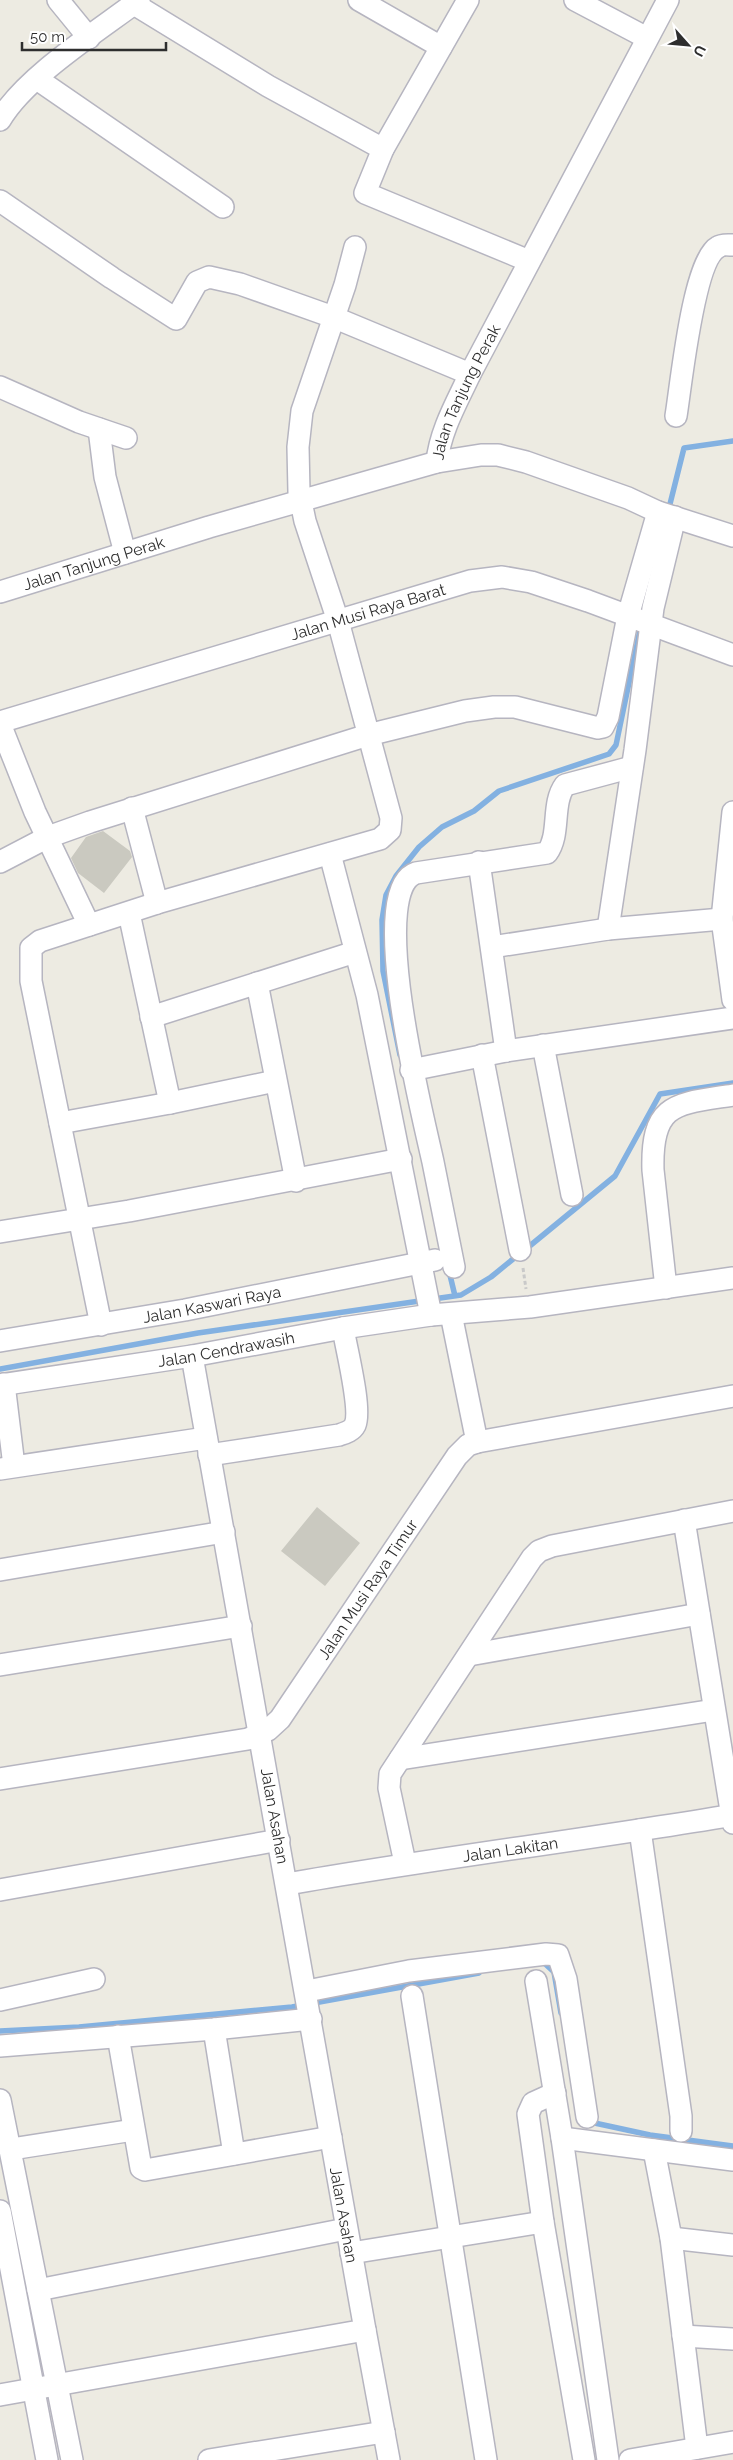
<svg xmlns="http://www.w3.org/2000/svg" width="733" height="2460" font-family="Raleway,sans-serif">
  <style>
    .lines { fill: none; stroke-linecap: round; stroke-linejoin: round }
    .stream { stroke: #83b1e1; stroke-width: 5.5 }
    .building { fill: #cac9c0 }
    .minor-casing { stroke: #b6b5c0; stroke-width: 24 }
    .path { stroke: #c9c9c9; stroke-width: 3; stroke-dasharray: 4 2.5; stroke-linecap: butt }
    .minor { stroke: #fff; stroke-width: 21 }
    .labels { text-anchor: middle; stroke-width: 4; stroke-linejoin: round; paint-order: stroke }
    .street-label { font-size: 16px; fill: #2e2e2e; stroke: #fff }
  </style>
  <rect width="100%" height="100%" fill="#edebe2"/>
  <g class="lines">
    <!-- stream -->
    <path class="stream" d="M668 512 684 448 733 441
      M400 1055 383 971 382 920 386 895 396 876 419 847 442 827 474 811 499 791 609 754 616 745 640 630
      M526 1249 615 1176 660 1094 733 1083
      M449 1271 455 1296
      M0 1369 198 1333 461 1295 491 1277 518 1255
      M542 1961 554 1972 561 2013
      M0 2031 79 2027 292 2007 479 1973
      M590 2122 650 2135 733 2146"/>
  </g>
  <!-- building -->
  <path class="building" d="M103 831 130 851 132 857 104 893 78 873 71 858 86 837Z
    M317 1507 360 1543 325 1586 281 1551Z"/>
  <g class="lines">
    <defs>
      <g id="minor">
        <path d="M58 0 89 38"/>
        <path d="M359 0 441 47"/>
        <path d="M468 0 383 149 365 193 529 261"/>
        <path d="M575 0 647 38"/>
        <path d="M134 4 268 86 383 149"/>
        <path d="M37 79 223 207"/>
        <path d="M0 120C25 77 98 31 139 0"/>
        <path d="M0 201 112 278 176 319 197 282 209 277 240 284 333 317 470 374"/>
        <path d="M0 387 79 422 126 438"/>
        <path d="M676 416C681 386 693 261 718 247 722 244 728 245 733 245"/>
        <path d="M99 429 105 477 125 553"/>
        <path id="s1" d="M437 462C440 431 457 402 470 374L668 0"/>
        <path id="s2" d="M0 592 209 527 377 479 437 462 481 455H498L526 462 628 498 658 512 733 536"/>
        <path id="s3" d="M0 722 470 581 502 577 531 582 588 601 733 655"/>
        <path d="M0 724 35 812 89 925"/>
        <path d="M132 808 157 903"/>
        <path d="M733 812 722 919 733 1000"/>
        <path d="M330 854 367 995 431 1315"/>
        <path d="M0 862 48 837 90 822 368 735 465 711 494 707H515L598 728 603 727 608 717 628 616 658 512"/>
        <path d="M479 862 506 1051"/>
        <path d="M129 913 170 1103"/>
        <path d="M608 929 635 750 653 608 675 517"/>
        <path d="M492 947 608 929 722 919"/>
        <path d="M257 983 296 1181"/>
        <path d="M151 1017 355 952"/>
        <path d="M543 1045 572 1195"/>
        <path d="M482 1055 520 1250"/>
        <path d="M411 1070 506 1051 733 1018"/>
        <path d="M60 1123 170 1103 275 1081"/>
        <path d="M0 1232 129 1211 401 1159"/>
        <path d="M454 1267C447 1232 440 1197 433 1162 424 1120 365 890 416 873L547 853C561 834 551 804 565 785L632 767"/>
        <path d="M666 1288 653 1170C651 1102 676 1104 733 1095"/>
        <path d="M451 1314 477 1442"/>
        <path d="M101 1325 31 981V948L40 941 157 903 380 839 390 830 391 818 338 621 305 521 299 492 298 447 302 411 345 285 355 247"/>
        <path id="s4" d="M0 1341 185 1310 435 1260"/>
        <path d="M4 1384 14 1466"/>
        <path id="s5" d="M0 1385 192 1356 343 1328 431 1315 530 1307 733 1278"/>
        <path d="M209 1455 339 1435C345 1433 352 1431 355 1425 362 1409 346 1348 343 1328"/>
        <path d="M0 1469 206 1438"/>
        <path d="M684 1520 733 1823"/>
        <path d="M0 1570 224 1532"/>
        <path d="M469 1655 699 1614"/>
        <path d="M0 1665 241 1626"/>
        <path d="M400 1759 714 1710"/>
        <path id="s6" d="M0 1779 248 1739 268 1730 280 1719 457 1456 468 1445 477 1442 733 1396"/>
        <path d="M640 1830 681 2116V2131"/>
        <path d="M405 1863 389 1788 390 1774 532 1558 539 1551 552 1546 733 1511"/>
        <path id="s7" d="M287 1884C435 1858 585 1840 733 1815"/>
        <path d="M0 1890 279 1840"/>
        <path d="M536 1981 562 2138 608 2460"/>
        <path d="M307 1991 409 1971 546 1954 558 1955 566 1979 587 2117"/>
        <path d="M412 1996 486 2460"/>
        <path d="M0 2000 94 1979"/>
        <path d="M214 2029 234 2154"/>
        <path d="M118 2036 141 2168 145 2170 331 2137"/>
        <path d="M0 2046 214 2029 311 2019"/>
        <path d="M0 2100 72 2460"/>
        <path d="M562 2138 733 2160"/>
        <path d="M11 2149 133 2130"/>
        <path d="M654 2150 671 2238 697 2448"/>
        <path d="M0 2211 47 2460"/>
        <path d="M543 2222 528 2114 533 2103 555 2093"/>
        <path d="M671 2238 733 2245"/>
        <path d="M351 2253 543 2222 584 2460"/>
        <path d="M38 2290 346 2229"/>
        <path d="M365 2330 389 2460"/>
        <path d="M683 2336 733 2339"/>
        <path d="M0 2395 365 2330 192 1356"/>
        <path d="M209 2460 384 2432"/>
        <path d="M630 2460 733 2442"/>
      </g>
    </defs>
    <!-- minor casing -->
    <use href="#minor" class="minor-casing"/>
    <!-- path -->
    <path class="path" d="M523 1268 526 1289"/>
    <!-- minor -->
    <use href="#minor" class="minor"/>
  </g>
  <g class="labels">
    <!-- street labels -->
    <g class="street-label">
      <text dy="6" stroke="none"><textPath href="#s1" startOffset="76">Jalan Tanjung Perak</textPath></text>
      <text dy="6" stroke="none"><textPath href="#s2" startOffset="98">Jalan Tanjung Perak</textPath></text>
      <text dy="6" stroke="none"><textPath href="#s3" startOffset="384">Jalan Musi Raya Barat</textPath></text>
      <text dy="6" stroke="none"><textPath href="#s4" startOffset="215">Jalan Kaswari Raya</textPath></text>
      <text dy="6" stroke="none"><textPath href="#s5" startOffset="229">Jalan Cendrawasih</textPath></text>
      <text dy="6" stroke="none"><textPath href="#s6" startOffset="446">Jalan Musi Raya Timur</textPath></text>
      <text transform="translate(275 1816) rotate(80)" y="6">Jalan Asahan</text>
      <text dy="6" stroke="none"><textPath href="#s7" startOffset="226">Jalan Lakitan</textPath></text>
      <text transform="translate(344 2215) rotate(80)" y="6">Jalan Asahan</text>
    </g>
  </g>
  <!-- north arrow -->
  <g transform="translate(688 45) rotate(117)" stroke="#ffffff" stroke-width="4" paint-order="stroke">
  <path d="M0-4L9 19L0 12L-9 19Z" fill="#2e2e2e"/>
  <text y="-8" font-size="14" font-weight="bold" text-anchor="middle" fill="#2e2e2e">U</text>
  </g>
  <!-- scale -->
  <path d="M22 42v8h144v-8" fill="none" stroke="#2e2e2e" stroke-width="2.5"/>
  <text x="30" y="42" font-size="15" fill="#2e2e2e" stroke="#ffffff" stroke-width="4" paint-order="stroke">50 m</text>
</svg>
